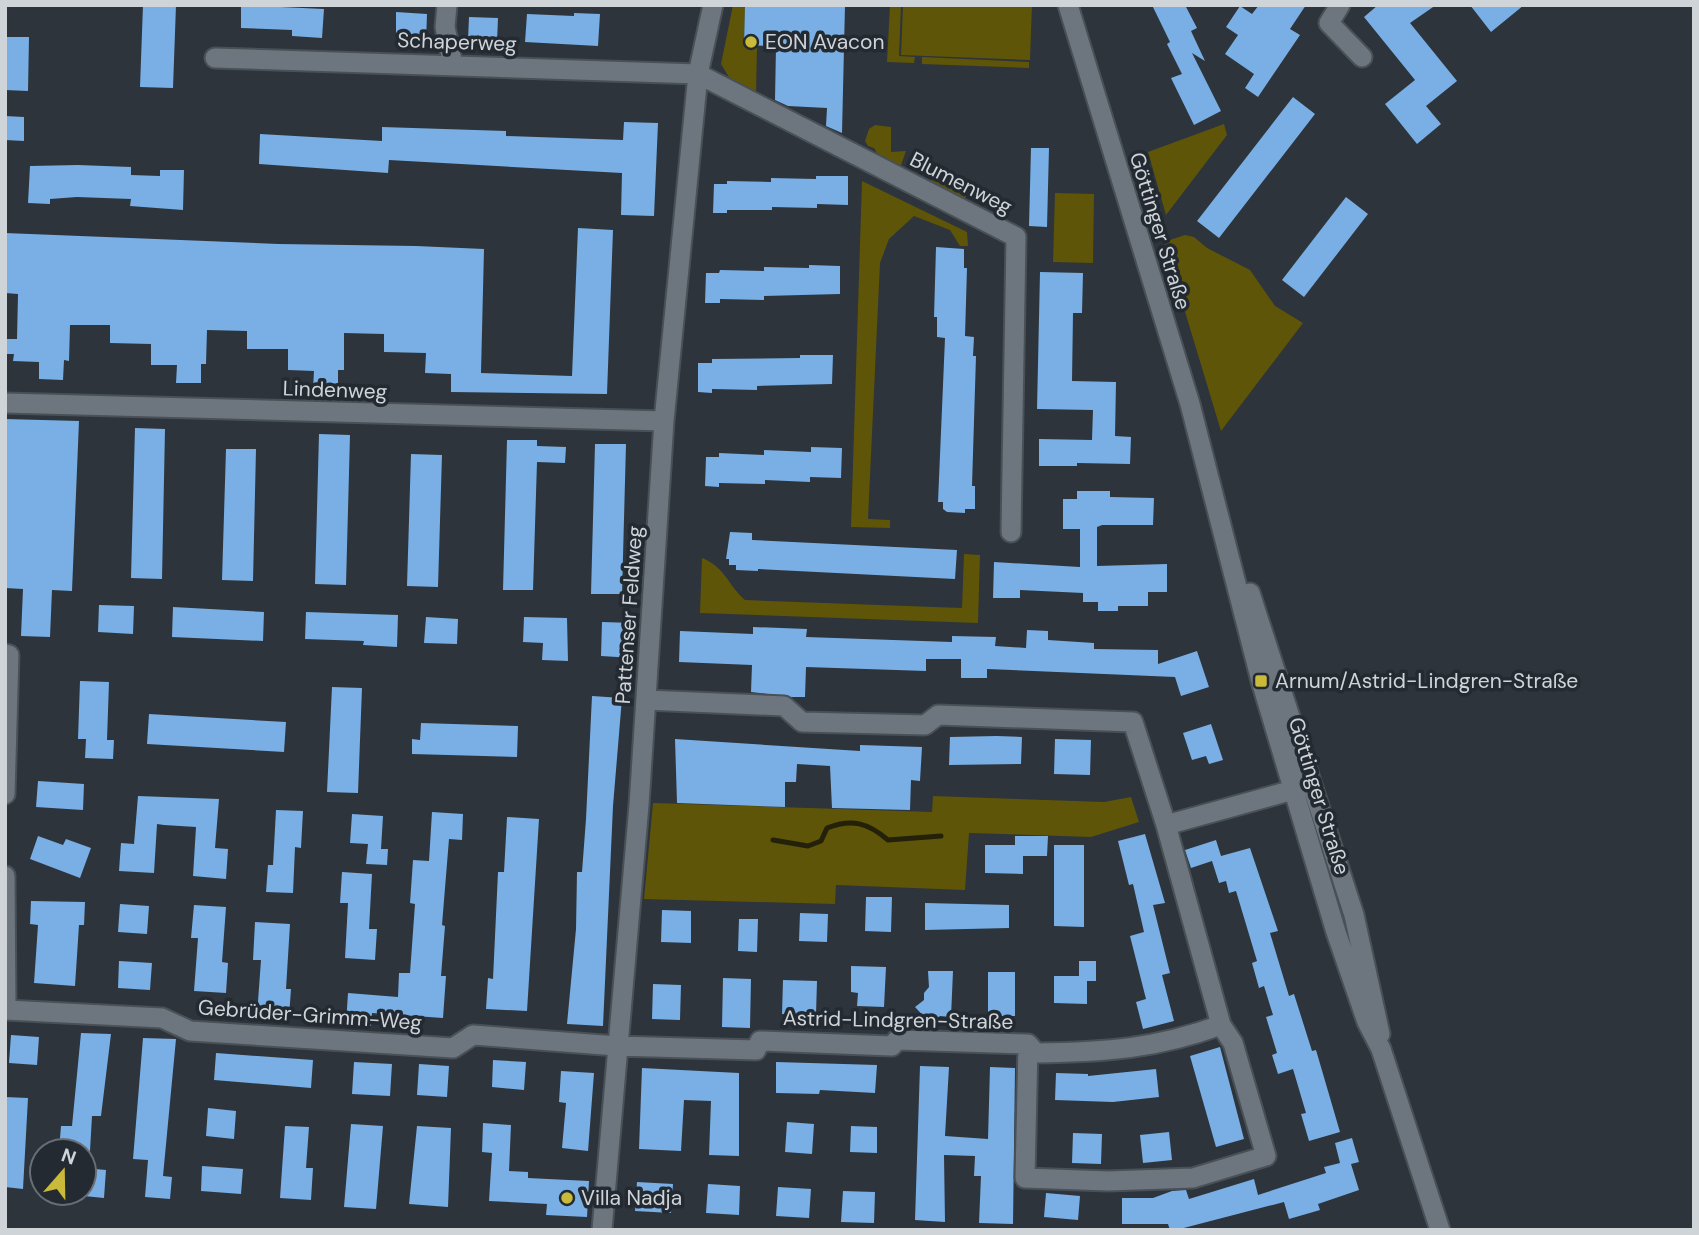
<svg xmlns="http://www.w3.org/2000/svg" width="1699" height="1235" font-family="'DM Sans',sans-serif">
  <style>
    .green { fill: #5e5508 }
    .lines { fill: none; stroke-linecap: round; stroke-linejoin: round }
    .stream { stroke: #24210a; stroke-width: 5 }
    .building { fill: #79afe4 }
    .street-casing { stroke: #495056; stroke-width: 23 }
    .street { stroke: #6d767f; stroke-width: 19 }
    .poi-dot { fill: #c9ba3a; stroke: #232a32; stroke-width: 2.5 }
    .labels { text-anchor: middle; stroke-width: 7; stroke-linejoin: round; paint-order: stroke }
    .street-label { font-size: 21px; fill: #cfd4d9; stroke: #232a32 }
    .poi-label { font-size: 21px; fill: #cfd4d9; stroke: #232a32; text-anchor: start }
  </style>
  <rect width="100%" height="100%" fill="#2d343c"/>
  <!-- green -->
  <path class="green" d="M733 5H745L744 45 757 46 756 96 733 84 721 64Z
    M890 5H901L899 56 915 57 914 63 887 62Z
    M903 5H1032L1030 60 901 55Z
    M922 57 1029 62V68L922 64Z
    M1224 124 1227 135 1166 215 1148 152Z
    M875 125 891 127V152L906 151 899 171 877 160 878 155 874 148 868 146 865 141 869 129Z
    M941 169 967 182 969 191 965 198 956 200 930 186 934 170Z
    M862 181 967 232 968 246H960L950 230 914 216 889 239 880 263 868 519 890 520V528L851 527Z
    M1055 193 1094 194 1093 263 1053 262Z
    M1185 235 1194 237 1207 248 1250 270 1275 306 1303 323 1221 431 1164 242Z
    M964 554 980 555 978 623 700 613 702 558C725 567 728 585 745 600L962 608Z
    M933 796 1104 802 1131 797 1139 822 1091 837 969 833 965 890 836 885 835 904 644 899 653 803 932 812Z"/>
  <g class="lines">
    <!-- stream -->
    <path class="stream" d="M773 840 808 846 821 841 827 828C852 818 868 823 888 840L941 836"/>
  </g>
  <!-- building -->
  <path class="building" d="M143 5H176L173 88 140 87Z
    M241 5 324 9 322 38 292 36V30L241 28Z
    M745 5H845L842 133 826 126 827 108 788 106 775 100 776 46 744 45Z
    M1152 5H1185L1197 28 1191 31 1205 61 1192 53 1221 111 1194 125 1171 78 1182 74 1167 44 1170 42Z
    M1259 5H1306L1290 29 1300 35 1258 97 1245 88 1254 74 1225 54 1238 35 1226 27 1240 6 1252 14Z
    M1378 5H1436L1410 23 1457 81 1426 106 1441 124 1417 144 1385 104 1415 80 1364 17Z
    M1470 5H1524L1491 32Z
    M396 12 427 14 426 42 396 40Z
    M574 13 600 14 598 46 525 42 527 14 574 16Z
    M469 17 498 18 497 42 468 40Z
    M5 37H29L28 91 5 90Z
    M1293 97 1315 114 1219 238 1197 221Z
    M5 116 24 117V141L5 140Z
    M624 122 658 123 654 216 621 215 622 173 389 160 388 173 259 164 260 134 382 141V127L506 131V136L623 140Z
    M1031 148H1049L1047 227 1029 226Z
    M78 165 131 167V175L160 176V170H184L183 210 130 206 131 199 77 197 50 199V204L28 203 30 166Z
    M816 176H848V205L817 204V208L772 207V210H727V213H713L714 184H727V181L771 182V178L816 179Z
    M1346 197 1368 214 1304 297 1282 280Z
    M578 228 613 230 607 394 451 392V374L425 373 426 353 384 352V334L344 333V370H338V389L313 388 314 371 288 370V349H247V331L207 330 206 364H201V383H176L177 365H151V344L110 343V325H70L69 361 64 360 63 380 39 379V362L13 361 14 354H5V339H17L18 294 5 293V233L279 244 416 246 484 249 481 373 572 376Z
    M936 247 964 249V268H967L965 336 974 337 973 356H976L972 486H975V509H965V513L947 512 943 509V502H938L945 338 937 337V317H934Z
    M809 265 840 266V294L764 296V300L720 299V303H705L706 273H719L720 270 764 271V267L809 268Z
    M1040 272 1083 273 1082 313H1073L1072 381 1116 382 1115 436 1131 437 1130 464 1077 463V466H1039V439L1092 440 1093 410 1037 409Z
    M800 355H833L832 384 757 386V390L712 389V393L698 392V363H712V359L800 358Z
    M5 419 79 421 72 591 52 590 50 637 21 636 23 589 5 588Z
    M135 428 165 429 162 579 131 578Z
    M319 434 350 435 346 585 315 584Z
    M507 440H537V446L566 447 565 463 537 462 533 590H503Z
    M595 444H626L622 594H591Z
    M811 447 842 448 841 478 810 477V482L765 480V484L719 483V487L705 486 706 457H719V453L764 455V450L811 452Z
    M226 449H256L253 581 222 580Z
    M411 454 442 455 438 587 407 586Z
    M1077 491H1110V497L1154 498 1153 525H1102L1097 527V566L1167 564V592H1148V606H1118V611H1098V602H1083V593L1020 590V598H993L994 562 1080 567V529H1063V499H1077Z
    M730 532 752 533V540L957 550 955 579 758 569V571L736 570V565H729V559H726Z
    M99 605 134 606 133 634 98 632Z
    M173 607 264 612 263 641 172 637Z
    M306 612 398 615 397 647 363 645 364 641 305 639Z
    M426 617 458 619 457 644 424 643Z
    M524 617 567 618 568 661 542 660 543 643 523 642Z
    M602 622 634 623 633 658 601 656Z
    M753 627 807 629 806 637 952 642V636L996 637 995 646 1026 648 1027 630 1048 631V640L1094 643V649L1158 650V664L1197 651 1209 687 1181 696 1175 677 987 669V678H961V659H926V671L806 667 805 697H792L751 692 752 665 679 662 680 631 753 634Z
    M80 681 109 682 107 740H114L113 759 85 758 86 739H78Z
    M332 687 362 688 358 793 327 792Z
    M592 696 622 698 613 806 603 1026 567 1024 576 929 577 872H582L586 819Z
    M149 714 286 722 284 752 147 744Z
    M421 723 518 726 517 757 412 754V739L420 740Z
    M1211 724 1223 760 1209 764 1206 756 1192 760 1183 733Z
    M997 736 1022 737 1021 764 949 765 950 737Z
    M675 739 860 751V745L922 747 920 781 911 780 910 810 832 808 830 766 797 764 796 782H785V807L677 803Z
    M1055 739 1091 740 1090 775 1054 774Z
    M38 781 84 784 83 810 36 807Z
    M138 796 219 799 215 848 228 849 226 879 193 876 196 827 164 825 157 824 154 873 119 871 121 843 134 844Z
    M276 810 303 811 301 848 295 847 293 893 266 892 268 865H273Z
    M432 812 463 814 462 840 449 839 442 925 445 926 441 976H446L443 1018 372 1013 371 1026 346 1024 348 993 398 997 399 973H410L415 904 410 903 413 860 429 861Z
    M352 814 383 816 381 849H388L387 865 366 864 368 844 350 843Z
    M507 817 539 819 527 1011 486 1009 488 978 493 979 498 872H504Z
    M1145 834 1165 903 1153 905 1170 973 1162 975 1174 1021 1143 1029 1136 1002 1146 999 1130 936 1144 932 1133 884 1129 885 1118 841Z
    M38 836 63 845 66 839 91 848 80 878 30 859Z
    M1015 836H1048L1047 856H1023V874L985 873V845H1015Z
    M1216 840 1221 856 1250 848 1278 931 1270 933 1289 996 1294 994 1312 1051 1316 1050 1340 1132 1309 1141 1301 1114 1306 1113 1293 1069 1278 1074 1272 1055 1277 1053 1266 1017 1273 1015 1264 986 1259 988 1252 963 1257 961 1236 891 1229 893 1226 881 1219 883 1212 861 1191 868 1185 850Z
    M1054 845H1084V927L1054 926Z
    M342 872 372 874 369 929H377L375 960 345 958 348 903H340Z
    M866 897H892L891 932 865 931Z
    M31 901 85 902 84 925H79L75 986 34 983 38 925 30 924Z
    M925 903 1009 905V928L925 930Z
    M120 904 149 906 147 934 118 932Z
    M194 905 226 907 222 962 228 963 226 993 194 991 198 938H191Z
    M662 910 691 911V943L661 942Z
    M800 913 828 914 827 942 799 941Z
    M739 919H758L757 952 738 951Z
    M255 922 290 924 286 989H291L289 1017 257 1015 261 960H253Z
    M119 961 152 963 150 990 118 988Z
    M1079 961H1096V981H1087V1004L1054 1003V976H1079Z
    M851 966 886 967 884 1007 857 1006 858 993 851 992Z
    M928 971H953L951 1017 940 1016 930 1023 915 1007 924 1000V993L929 987Z
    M988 972H1015V1016H988Z
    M723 978 751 979 750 1028 722 1027Z
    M783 980 817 981 816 1015 782 1014Z
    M653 984 681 985 680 1020 652 1019Z
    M81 1033 111 1034 101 1116H92L90 1151H59L61 1126H72Z
    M11 1035 39 1037 37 1065 9 1063Z
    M143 1038 176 1039 163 1176 172 1177 170 1199 145 1197 148 1160 133 1159Z
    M1220 1047 1244 1139 1216 1147 1190 1056Z
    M216 1053 313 1060 311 1088 214 1080Z
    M493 1060 526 1062 524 1090 492 1087Z
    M354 1062 392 1064 390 1096 352 1094Z
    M776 1062 877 1065 875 1093 820 1090 819 1094 776 1093Z
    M419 1064 449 1066 447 1097 417 1095Z
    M920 1066 949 1067 945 1136 988 1139 990 1067 1015 1068 1013 1224 979 1223 981 1176H974L975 1156 944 1155 945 1222 915 1220Z
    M642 1068 739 1073V1156L709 1155 711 1101 684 1100 681 1151 639 1149Z
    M1156 1069 1159 1097 1113 1102 1055 1100 1056 1073 1088 1074V1076Z
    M561 1071 594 1073 588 1151 562 1148 566 1103 559 1102Z
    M5 1097 28 1098 23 1189 5 1187Z
    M208 1108 236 1111 234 1139 206 1136Z
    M787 1122 814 1124 812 1154 785 1152Z
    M483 1123 511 1125 509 1171 528 1172V1178L589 1181 587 1217 546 1215 547 1204 489 1201 492 1153 482 1152Z
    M351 1124 383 1126 376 1209 344 1207Z
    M285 1126 309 1127 306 1168H313L311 1200 280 1198Z
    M417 1126 451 1128 448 1207 409 1204Z
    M851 1126 877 1127V1153L850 1152Z
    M1169 1132 1172 1160 1143 1163 1140 1135Z
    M1073 1133 1102 1134 1101 1164 1072 1163Z
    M1352 1138 1359 1162 1351 1164 1359 1190 1318 1204 1320 1210 1289 1219 1284 1202 1176 1230H1170L1168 1224H1122V1198H1153L1172 1191 1186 1190 1189 1199 1254 1179 1258 1195 1326 1173 1324 1167 1340 1163 1335 1143Z
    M202 1166 243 1169 241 1194 201 1191Z
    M84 1168 106 1170 104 1198 84 1196Z
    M637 1182 673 1184 671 1213 635 1211Z
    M708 1184 740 1186 739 1215 706 1213Z
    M778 1187 811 1189 809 1218 776 1216Z
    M843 1191 875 1192 874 1223 841 1222Z
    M1046 1193 1080 1196 1078 1220 1044 1217Z"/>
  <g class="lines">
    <defs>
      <path id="street" d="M447 5 445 27 453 65
        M1068 5 1190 404 1261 681 1336 932 1367 1022 1381 1049 1440 1230
        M1340 5 1329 23 1362 57
        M215 58 698 74 1016 237 1011 532
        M5 403 664 421
        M1250 593 1354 915 1380 1034
        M5 654 9 655 5 794
        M1166 825 1304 787
        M5 876 6 1010 162 1018 190 1031 453 1048 473 1035 617 1046 756 1050 760 1041 892 1046 897 1040 1028 1044 1036 1053C1106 1052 1155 1049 1221 1025L1166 825 1133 722 938 715 925 725 802 722 784 706 646 700
        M1028 1044 1025 1178 1108 1181 1193 1178 1266 1156 1233 1043 1221 1025
        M602 1230 639 805 664 421 698 74 713 5"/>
    </defs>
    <!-- street casing -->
    <use href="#street" class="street-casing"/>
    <!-- street -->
    <use href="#street" class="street"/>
  </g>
  <!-- markers -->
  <g class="poi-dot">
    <circle cx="751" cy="42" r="7"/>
    <rect x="1254" y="674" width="14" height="14" rx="3.5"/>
    <circle cx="567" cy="1198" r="7"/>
  </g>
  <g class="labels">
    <!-- street labels -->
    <g class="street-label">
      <text transform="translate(457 42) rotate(2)" y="7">Schaperweg</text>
      <text transform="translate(961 183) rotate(27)" y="7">Blumenweg</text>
      <text transform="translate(1160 231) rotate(73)" y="7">Göttinger Straße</text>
      <text transform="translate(335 390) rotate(2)" y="7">Lindenweg</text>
      <text transform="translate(629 615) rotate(-86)" y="7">Pattenser Feldweg</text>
      <text transform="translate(1319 796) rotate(73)" y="7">Göttinger Straße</text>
      <text transform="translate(310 1015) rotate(4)" y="7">Gebrüder-Grimm-Weg</text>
      <text transform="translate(898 1020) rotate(1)" y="7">Astrid-Lindgren-Straße</text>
    </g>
    <!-- poi labels -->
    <g class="poi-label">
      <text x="765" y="49">EON Avacon</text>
      <text x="1275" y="688">Arnum/Astrid-Lindgren-Straße</text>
      <text x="581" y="1205">Villa Nadja</text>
    </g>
  </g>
  <!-- border -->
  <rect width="1699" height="1235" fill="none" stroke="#cfd4d9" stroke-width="14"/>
  <!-- north arrow -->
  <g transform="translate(63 1172) rotate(20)"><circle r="33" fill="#232a32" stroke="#686e75" stroke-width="2"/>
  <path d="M0-5L12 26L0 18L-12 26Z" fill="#c9ba3a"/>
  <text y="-10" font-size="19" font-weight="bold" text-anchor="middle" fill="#cfd4d9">N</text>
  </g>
</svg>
